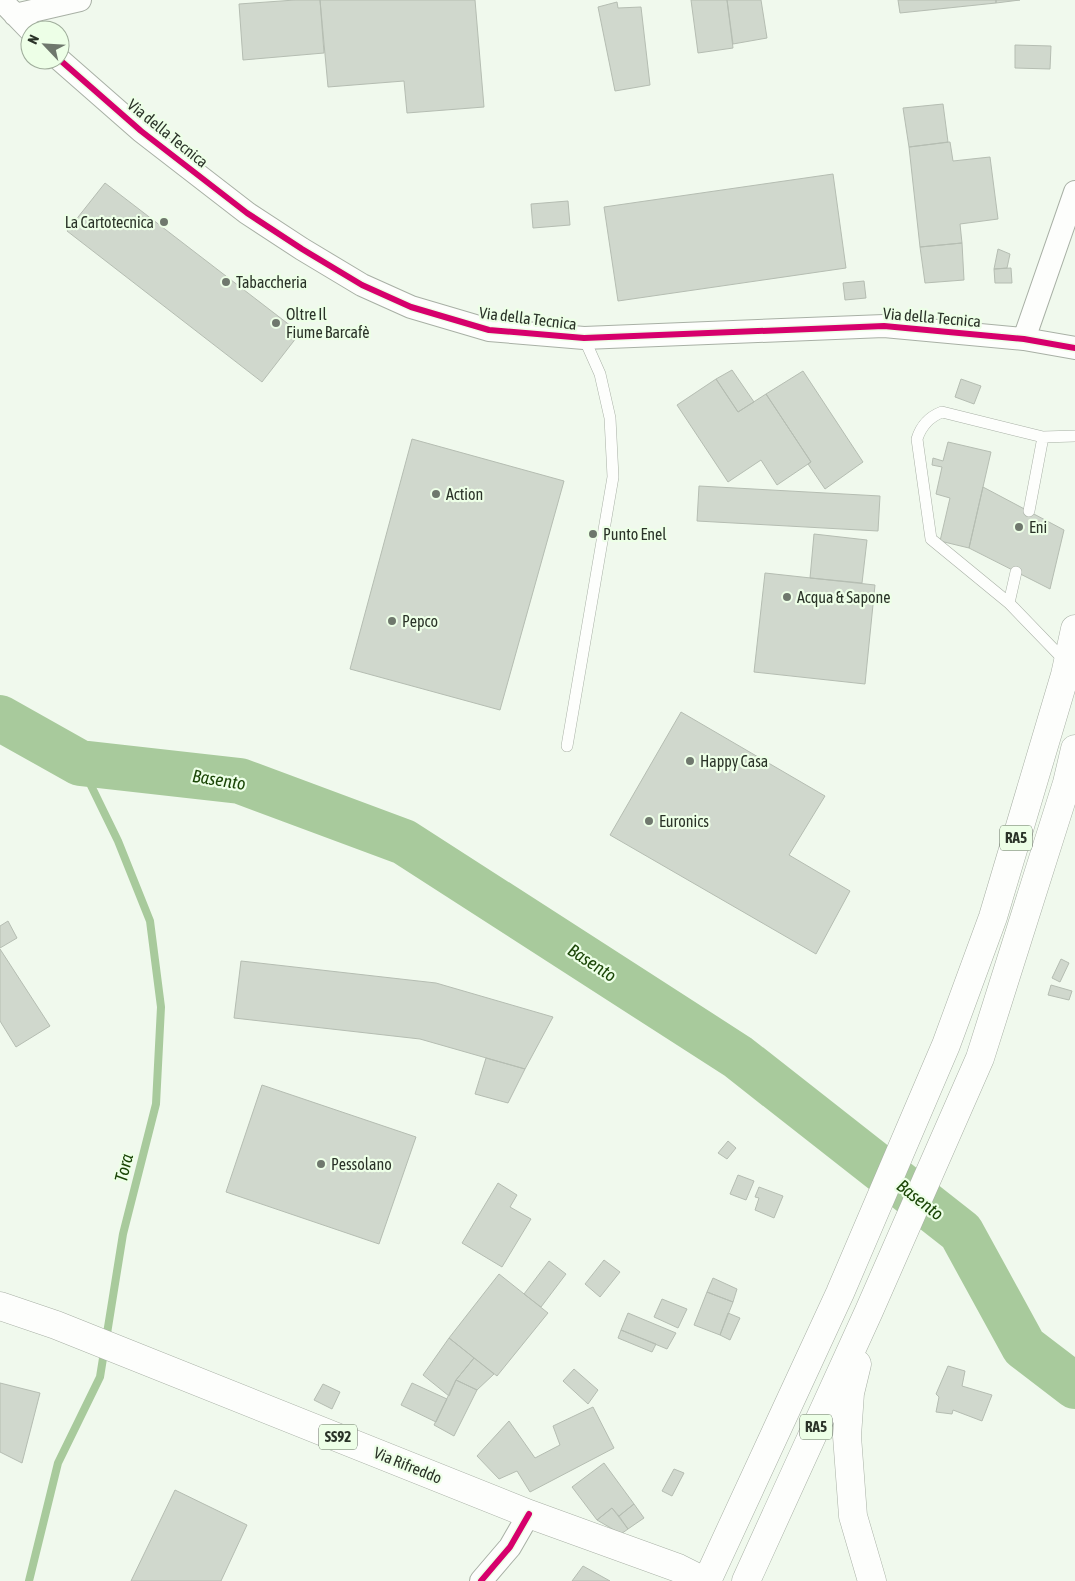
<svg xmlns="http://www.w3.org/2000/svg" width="1075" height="1581" font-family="'Asap Condensed',sans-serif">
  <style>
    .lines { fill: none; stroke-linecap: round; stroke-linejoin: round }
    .stream { stroke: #a8ca9c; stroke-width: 8 }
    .river { stroke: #a8ca9c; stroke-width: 46 }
    .building { fill: #d0d8cd; stroke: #b5bdb2 }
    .service-casing { stroke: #a8b0a5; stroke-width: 12 }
    .minor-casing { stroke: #a8b0a5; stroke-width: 24 }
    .primary-casing { stroke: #a8b0a5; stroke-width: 29 }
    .motorway-casing { stroke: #a8b0a5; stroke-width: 29 }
    .service { stroke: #fdfefc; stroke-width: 11 }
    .minor { stroke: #fdfefc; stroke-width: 22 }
    .primary { stroke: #fdfefc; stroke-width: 28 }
    .motorway { stroke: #fdfefc; stroke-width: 28 }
    .cycleway-casing { stroke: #edffe7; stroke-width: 9 }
    .cycleway { stroke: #d6006c; stroke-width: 6 }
    .poi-dot { fill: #6f786d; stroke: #edffe7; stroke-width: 2 }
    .labels { text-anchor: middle; stroke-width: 4.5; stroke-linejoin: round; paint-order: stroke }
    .shield { fill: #edffe7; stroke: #647061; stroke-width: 1 }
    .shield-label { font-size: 15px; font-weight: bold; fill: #2a3328 }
    .street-label { font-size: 16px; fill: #2a3328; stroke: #edffe7 }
    .poi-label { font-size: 16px; fill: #2a3328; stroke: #edffe7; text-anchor: start }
    .water-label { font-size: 18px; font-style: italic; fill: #1b4607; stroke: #edffe7 }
  </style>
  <rect width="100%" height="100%" fill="#f0f9ed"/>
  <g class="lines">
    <!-- stream -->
    <path class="stream" d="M29 1581 58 1463 100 1377 123 1234 156 1104 161 1007 150 921 118 841 80 763"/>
    <!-- river -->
    <path class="river" d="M0 718 80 763 240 781 404 842 738 1057 961 1232 1024 1347 1075 1386"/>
  </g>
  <!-- building -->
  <path class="building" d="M295 0H320L324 53 243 60 239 4Z
    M320 0H475L484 107 407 113 404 81 328 87Z
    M691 0H727L733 48 698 53Z
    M727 0H761L767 38 733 44Z
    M898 0H996V3L900 13Z
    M996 0H1020L996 3Z
    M617 2 618 8 641 7 650 85 615 91 598 7Z
    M1015 45 1051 46 1050 69 1015 68Z
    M943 104 948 142 909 147 903 108Z
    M950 142 953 161 990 157 998 219 960 224 962 243 920 247 909 147Z
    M833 174 846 268 618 301 604 207Z
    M105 183 300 333 262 382 67 231Z
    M568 201 570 225 533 228 531 204Z
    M962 243 964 280 925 283 920 247Z
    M998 249 1010 254 1007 268 994 269Z
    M1011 268 1012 283H995L994 269Z
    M864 281 866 298 845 300 843 283Z
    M732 370 754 402 738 412 716 379Z
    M803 371 863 462 825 489 808 464 811 462 766 394Z
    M716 379 738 412 766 394 811 462 777 485 761 460 728 482 677 405Z
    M961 379 981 386 974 404 955 397Z
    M412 439 564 481 500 710 350 669Z
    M948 442 991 452 969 548 940 541 950 498 936 494 942 467 932 465 933 458 943 461Z
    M699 486 880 496 878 531 697 521Z
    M983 487 1064 530 1050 589 969 548Z
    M814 534 867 540 862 583 810 578Z
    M765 573 875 585 865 684 754 672Z
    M681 712 825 796 789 855 850 891 816 954 610 835Z
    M8 921 17 938 0 948V926Z
    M0 949 50 1026 16 1047 0 1021Z
    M1061 959 1069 963 1060 982 1052 978Z
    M241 961 436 983 553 1017 525 1069 420 1039 234 1018Z
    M1051 985 1072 991 1069 1000 1048 995Z
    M486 1058 525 1069 508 1103 475 1094Z
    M262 1085 416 1137 379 1244 226 1192Z
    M728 1141 736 1148 727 1159 718 1153Z
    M738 1175 754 1181 746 1200 730 1194Z
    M498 1183 517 1195 510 1207 531 1219 502 1267 462 1243Z
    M759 1187 783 1196 774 1218 755 1210 759 1198 755 1197Z
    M604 1260 620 1272 600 1297 585 1284Z
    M549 1261 566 1274 541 1307 524 1294Z
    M499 1274 548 1313 497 1376 449 1338Z
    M713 1278 737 1289 733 1302 707 1292Z
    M707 1292 733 1302 720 1335 694 1325Z
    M662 1299 687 1309 678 1328 654 1317Z
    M628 1313 676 1333 667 1349 621 1330Z
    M728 1313 740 1318 730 1340 720 1335Z
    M621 1330 656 1344 652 1352 618 1338Z
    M449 1338 474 1358 456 1380 449 1396 423 1375Z
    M474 1358 494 1374 477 1390 456 1380Z
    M948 1366 965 1371 962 1386 992 1395 982 1421 953 1410 952 1414 936 1412 939 1397 936 1394Z
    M574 1369 598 1390 588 1404 563 1381Z
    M456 1380 477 1390 454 1436 434 1425Z
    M0 1383 40 1393 22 1463 0 1452Z
    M412 1383 447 1399 436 1422 401 1405Z
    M323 1384 340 1392 332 1409 314 1400Z
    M593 1407 614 1448 530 1492 517 1471 499 1479 477 1456 509 1421 535 1458 560 1445 553 1426Z
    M604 1463 634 1504 619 1516 612 1508 597 1520 572 1487Z
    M674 1469 684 1473 672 1496 662 1491Z
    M175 1490 247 1525 221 1581H131Z
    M634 1504 644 1518 628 1529 619 1516Z
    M612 1508 628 1529 621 1534 597 1520Z
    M583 1566 610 1581H572Z"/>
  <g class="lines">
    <defs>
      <path id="service" d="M1029 511 1043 437 1075 436
        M1016 572 1009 603 1066 662
        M1009 603 931 539 917 439C921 426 929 417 942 412L1043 437
        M567 746 613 477 610 418 600 374 584 338"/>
      <path id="minor" d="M1 0 30 30
        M15 15 80 0
        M60 60 141 131 247 213 302 249 362 285 411 307 489 330 584 338 884 326 1024 339 1075 348
        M1024 339 1075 192
        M481 1581 510 1547 529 1514"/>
      <path id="primary" d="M0 1306 56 1325 529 1514 678 1568 704 1581"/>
      <path id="motorway" d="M857 1364 850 1393 847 1436 853 1516 872 1581
        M707 1581 840 1293 946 1045 993 917 1065 675 1075 629
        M746 1581 869 1311 980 1058 1067 783 1075 749"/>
    </defs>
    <!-- service casing -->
    <use href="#service" class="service-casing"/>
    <!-- minor casing -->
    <use href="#minor" class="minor-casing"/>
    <!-- primary casing -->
    <use href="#primary" class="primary-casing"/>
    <!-- motorway casing -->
    <use href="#motorway" class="motorway-casing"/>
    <!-- service -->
    <use href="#service" class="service"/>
    <!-- minor -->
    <use href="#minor" class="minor"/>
    <!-- primary -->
    <use href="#primary" class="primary"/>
    <!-- motorway -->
    <use href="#motorway" class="motorway"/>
    <defs>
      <path id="cycleway" d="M60 60 141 131 247 213 302 249 362 285 411 307 489 330 584 338 884 326 1024 339 1075 348
        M481 1581 510 1547 529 1514"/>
    </defs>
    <!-- cycleway casing -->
    <use href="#cycleway" class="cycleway-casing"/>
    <!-- cycleway -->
    <use href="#cycleway" class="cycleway"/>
  </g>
  <!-- markers -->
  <g class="poi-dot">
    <circle cx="164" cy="222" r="5"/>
    <circle cx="226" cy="282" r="5"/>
    <circle cx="276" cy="323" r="5"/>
    <circle cx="436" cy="494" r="5"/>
    <circle cx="1019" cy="527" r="5"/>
    <circle cx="593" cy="534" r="5"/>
    <circle cx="787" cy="597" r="5"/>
    <circle cx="392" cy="621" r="5"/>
    <circle cx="690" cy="761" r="5"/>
    <circle cx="649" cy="821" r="5"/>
    <circle cx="321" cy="1164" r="5"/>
  </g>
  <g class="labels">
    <!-- shield labels -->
    <g class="shield">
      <rect x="1000" y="825.5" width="32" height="25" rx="4"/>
      <rect x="800" y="1414.5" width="32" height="25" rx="4"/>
      <rect x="319" y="1424.5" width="38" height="25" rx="4"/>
    </g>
    <g class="shield-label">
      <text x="1016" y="843">RA5</text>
      <text x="816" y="1432">RA5</text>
      <text x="338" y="1442">SS92</text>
    </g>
    <!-- street labels -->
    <g class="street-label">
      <text transform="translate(168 133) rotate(39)" y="6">Via della Tecnica</text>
      <text transform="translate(932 317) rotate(5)" y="6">Via della Tecnica</text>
      <text transform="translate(528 318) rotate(7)" y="6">Via della Tecnica</text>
      <text transform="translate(408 1465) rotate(22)" y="6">Via Rifreddo</text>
    </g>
    <!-- poi labels -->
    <g class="poi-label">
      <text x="154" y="228" text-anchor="end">La Cartotecnica</text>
      <text x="236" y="288">Tabaccheria</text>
      <text x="286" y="320">Oltre Il<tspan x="286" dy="18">Fiume Barcafè</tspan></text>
      <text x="446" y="500">Action</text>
      <text x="1029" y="533">Eni</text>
      <text x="603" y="540">Punto Enel</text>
      <text x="797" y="603">Acqua &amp; Sapone</text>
      <text x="402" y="627">Pepco</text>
      <text x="700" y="767">Happy Casa</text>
      <text x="659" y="827">Euronics</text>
      <text x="331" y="1170">Pessolano</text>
    </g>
    <!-- water labels -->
    <g class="water-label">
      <text transform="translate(219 780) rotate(9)" y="6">Basento</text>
      <text transform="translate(592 963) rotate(33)" y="6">Basento</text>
      <text transform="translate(124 1168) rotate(-76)" y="6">Tora</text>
      <text transform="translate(920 1200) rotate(38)" y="6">Basento</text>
    </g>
  </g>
  <!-- north arrow -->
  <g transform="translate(45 45) rotate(295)"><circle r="24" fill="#edffe7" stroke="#9fad9b"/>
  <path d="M0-4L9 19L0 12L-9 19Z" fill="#6f786d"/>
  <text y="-8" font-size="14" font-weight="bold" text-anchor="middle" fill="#2a3328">N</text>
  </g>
</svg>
